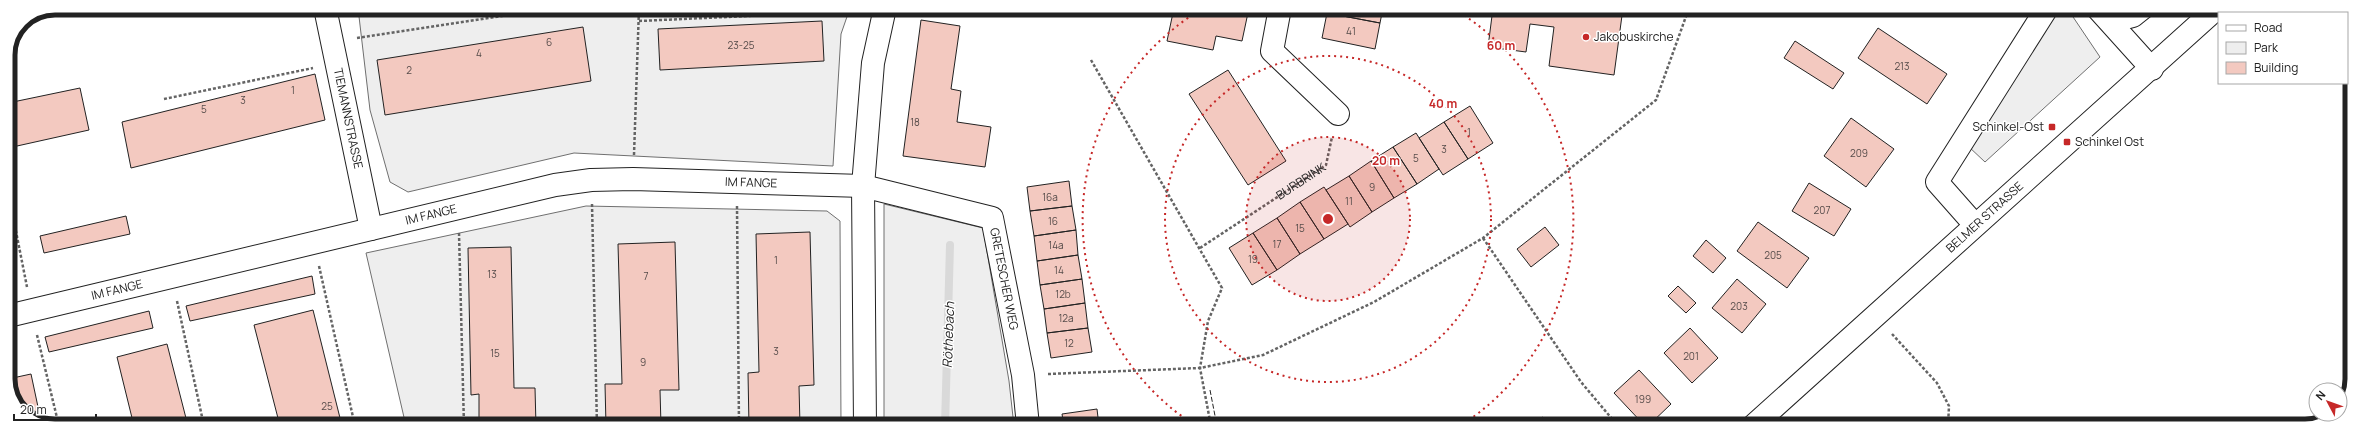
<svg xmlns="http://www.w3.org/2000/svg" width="2360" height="434" font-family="Manrope,sans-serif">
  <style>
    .green { fill: #eee; stroke: #6f6f6f }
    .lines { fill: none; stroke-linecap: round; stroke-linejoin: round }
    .stream { stroke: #d9d9d9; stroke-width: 8 }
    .building { fill: #f3c9c0; stroke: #222 }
    .minor-casing { stroke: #222; stroke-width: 24 }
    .path { stroke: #646464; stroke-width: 2.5; stroke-dasharray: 3 2; stroke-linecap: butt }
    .minor { stroke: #fff; stroke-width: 22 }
    .fence { stroke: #222; stroke-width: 1; stroke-dasharray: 5 2; stroke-linecap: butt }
    .ring { fill: none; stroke: #c62828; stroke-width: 2; stroke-dasharray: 2 4 }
    .poi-dot { fill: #c62828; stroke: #fff; stroke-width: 1.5 }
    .labels { text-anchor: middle; stroke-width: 3; stroke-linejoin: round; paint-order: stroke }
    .number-label { font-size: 10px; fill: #564c4a }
    .poi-label { font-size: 12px; fill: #222; stroke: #fff; text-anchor: start }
    .street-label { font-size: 12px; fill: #222; stroke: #fff }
    .water-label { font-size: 13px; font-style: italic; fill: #222; stroke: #fff }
    .rim { fill: none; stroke: #222; stroke-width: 5 }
    .centre { fill: #c62828; stroke: #fff; stroke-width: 2 }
    .ring-label { font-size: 12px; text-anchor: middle; font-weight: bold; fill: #c62828; stroke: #fff; stroke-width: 3; stroke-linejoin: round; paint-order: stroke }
  </style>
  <rect width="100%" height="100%" fill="#fff"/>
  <!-- green -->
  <path class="green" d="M358 8H850L841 34 833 166 574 153 408 192 390 182 370 110Z
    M2055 8H2067L2100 57 1985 162 1968 146Z
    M884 204 983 228 1009 381 1014 426H884Z
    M586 206 827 211 840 221 841 426H406L366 253Z"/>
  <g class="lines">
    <!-- stream -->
    <path class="stream" d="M945 426 950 245"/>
  </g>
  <!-- building -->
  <path class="building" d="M1174 8H1249L1242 41 1216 36 1213 50 1167 41Z
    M1328 8H1383L1380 23 1327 13Z
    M1493 8H1623L1614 75 1549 66 1554 27 1530 24 1526 52 1488 47Z
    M1327 13 1380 23 1375 49 1322 38Z
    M921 20 960 26 951 89 961 91 957 122 991 127 985 167 903 156Z
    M822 21 824 61 660 70 658 29Z
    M583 27 591 81 385 115 377 60Z
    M1878 28 1947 74 1927 104 1858 58Z
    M1795 41 1844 73 1833 89 1784 58Z
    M1228 70 1286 161 1248 185 1189 94Z
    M315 74 325 120 131 168 122 122Z
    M80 88 89 130 8 148V103Z
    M1470 106 1493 143 1468 159 1444 122Z
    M1851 118 1894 149 1866 187 1824 156Z
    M1444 122 1468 159 1443 175 1419 138Z
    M1416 133 1439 169 1417 184 1393 147Z
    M1393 147 1417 184 1394 198 1371 161Z
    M1371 161 1394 198 1372 212 1349 176Z
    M1349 176 1372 212 1350 227 1326 190Z
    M1069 181 1072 206 1030 211 1027 187Z
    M1809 183 1851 209 1834 236 1792 211Z
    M1324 187 1348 224 1324 239 1300 202Z
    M1300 202 1324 239 1300 254 1277 218Z
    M1072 206 1076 230 1034 236 1030 211Z
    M126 216 130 234 44 253 40 236Z
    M1277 218 1300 254 1277 270 1253 233Z
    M1758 222 1809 258 1787 288 1737 251Z
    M1545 227 1559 245 1531 267 1517 249Z
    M1076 230 1078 255 1037 261 1034 236Z
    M810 232 814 385 799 386 800 426H749L748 373 759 372 756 234Z
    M1253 233 1277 270 1252 285 1229 248Z
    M1706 240 1726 258 1713 273 1693 256Z
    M675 242 679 390H660L661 426H606L605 384H622L618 244Z
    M511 247 514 388H535L536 426H479V394L471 395 468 248Z
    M1078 255 1082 279 1040 285 1037 261Z
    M312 276 315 294 190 321 186 306Z
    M1082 279 1085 303 1044 309 1040 285Z
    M1737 279 1766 304 1742 333 1712 308Z
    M1678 286 1696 303 1686 313 1668 296Z
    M1085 303 1088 328 1047 333 1044 309Z
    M313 310 342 426H280L254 325Z
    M149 311 153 328 49 352 45 337Z
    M1088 328 1092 352 1051 358 1047 333Z
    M1690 328 1718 358 1692 383 1664 353Z
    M9 344 13 360 8 361V344Z
    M167 344 188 426H134L117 357Z
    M1639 370 1671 404 1648 426H1645L1614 393Z
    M31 374 41 421 22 412 8 385V379Z
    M1097 409 1099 426H1064L1062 414Z
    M1543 417 1548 426H1527Z
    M1582 419 1589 426H1575Z"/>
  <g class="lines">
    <defs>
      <g id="minor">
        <path id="s2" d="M325 8 371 229"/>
        <path d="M1280 8 1272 51 1338 114"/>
        <path d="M2097 8 2152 69"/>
        <path d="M2111 22 2133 16 2143 8"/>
        <path d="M1975 225 1937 182 2047 8"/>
        <path id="s3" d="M8 316 555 185 591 180 633 179 863 186 992 218 1023 375 1028 426"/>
        <path d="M865 426 863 186 873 63 885 8"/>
        <path id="s4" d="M1753 426 2217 8"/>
      </g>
    </defs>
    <!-- minor casing -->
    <use href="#minor" class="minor-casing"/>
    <!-- path -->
    <g class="path">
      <path d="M639 21 859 11"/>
      <path d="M357 38 555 8"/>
      <path d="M1091 60 1222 288 1208 321 1200 368 1211 426"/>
      <path d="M164 99 313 68"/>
      <path d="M634 155 639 8"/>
      <path d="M8 191 27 287"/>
      <path d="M592 204 597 426"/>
      <path d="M737 206 739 426"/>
      <path d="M459 233 464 426"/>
      <path d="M1483 238 1581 382 1618 426"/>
      <path id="s1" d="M1200 248 1326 165 1332 137"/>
      <path d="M319 266 355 426"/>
      <path d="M177 301 204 426"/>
      <path d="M1892 334 1937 383 1949 406 1948 426"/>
      <path d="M37 335 59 426"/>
      <path d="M1048 374 1200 368 1263 355 1374 302 1483 238 1656 100 1689 8"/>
    </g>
    <!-- minor -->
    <use href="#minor" class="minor"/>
    <!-- fence -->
    <path class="fence" d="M1210 390 1217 426"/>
  </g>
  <!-- distance rings -->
  <circle cx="1328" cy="219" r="82" fill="#c62828" fill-opacity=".12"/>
  <g class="ring">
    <circle cx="1328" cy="219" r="82"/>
    <circle cx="1328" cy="219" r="163"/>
    <path d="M1196 426A245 245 0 0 1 1202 9M1454 9A245 245 0 0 1 1460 426"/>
  </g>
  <!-- markers -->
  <g class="poi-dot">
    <circle cx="1586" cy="37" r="4"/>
    <rect x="2048" y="123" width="8" height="8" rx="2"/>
    <rect x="2063" y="138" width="8" height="8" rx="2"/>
  </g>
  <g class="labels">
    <!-- number labels -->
    <g class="number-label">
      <text x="1351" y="35">41</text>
      <text x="549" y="46">6</text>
      <text x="741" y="49">23-25</text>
      <text x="479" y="57">4</text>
      <text x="1902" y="70">213</text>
      <text x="409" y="74">2</text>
      <text x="293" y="94">1</text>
      <text x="243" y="104">3</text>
      <text x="204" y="113">5</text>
      <text x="915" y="126">18</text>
      <text x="1469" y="136">1</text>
      <text x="1444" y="153">3</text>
      <text x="1859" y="157">209</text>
      <text x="1416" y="162">5</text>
      <text x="1372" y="191">9</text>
      <text x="1050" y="201">16a</text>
      <text x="1349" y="205">11</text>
      <text x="1822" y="214">207</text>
      <text x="1053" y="225">16</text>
      <text x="1300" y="232">15</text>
      <text x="1277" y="248">17</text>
      <text x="1056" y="249">14a</text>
      <text x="1773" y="259">205</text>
      <text x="1253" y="263">19</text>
      <text x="776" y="264">1</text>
      <text x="1059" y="274">14</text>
      <text x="492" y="278">13</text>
      <text x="646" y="280">7</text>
      <text x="1063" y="298">12b</text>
      <text x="1739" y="310">203</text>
      <text x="1066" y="322">12a</text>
      <text x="1069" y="347">12</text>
      <text x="776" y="355">3</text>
      <text x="495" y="357">15</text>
      <text x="1691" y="360">201</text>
      <text x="643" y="366">9</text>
      <text x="1643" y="403">199</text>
      <text x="327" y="410">25</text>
    </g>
    <!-- poi labels -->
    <g class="poi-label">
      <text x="1594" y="41">Jakobuskirche</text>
      <text x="2044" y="131" text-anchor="end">Schinkel-Ost</text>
      <text x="2075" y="146">Schinkel Ost</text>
    </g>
    <!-- street labels -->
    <g class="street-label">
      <text dy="4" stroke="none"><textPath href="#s2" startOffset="113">TIEMANNSTRASSE</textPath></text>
      <text dy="4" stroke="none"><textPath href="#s1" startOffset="121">BURBRINK</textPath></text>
      <text dy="4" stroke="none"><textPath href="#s3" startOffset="759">IM FANGE</textPath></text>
      <text dy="4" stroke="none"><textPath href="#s3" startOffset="435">IM FANGE</textPath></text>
      <text dy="4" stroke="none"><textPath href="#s4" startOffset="312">BELMER STRASSE</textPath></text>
      <text dy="4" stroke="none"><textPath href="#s3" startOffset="1066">GRETESCHER WEG</textPath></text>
      <text dy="4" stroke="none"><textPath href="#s3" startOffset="112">IM FANGE</textPath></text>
    </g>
    <!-- water labels -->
    <g class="water-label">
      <text transform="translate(948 335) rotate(-88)" y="5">Röthebach</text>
    </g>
  </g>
  <!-- crop -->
  <path d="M0 0H2360V434H0ZM55 15H2305A40 40 0 0 1 2345 55V379A40 40 0 0 1 2305 419H55A40 40 0 0 1 15 379V55A40 40 0 0 1 55 15Z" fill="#fff" fill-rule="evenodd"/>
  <path class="rim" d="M55 15H2305A40 40 0 0 1 2345 55V379A40 40 0 0 1 2305 419H55A40 40 0 0 1 15 379V55A40 40 0 0 1 55 15Z"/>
  <circle cx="1328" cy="219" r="6" class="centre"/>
  <g class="ring-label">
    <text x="1501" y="50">60 m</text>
    <text x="1443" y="108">40 m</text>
    <text x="1386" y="165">20 m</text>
  </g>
  <!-- legend -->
  <rect x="2218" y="12" width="130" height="72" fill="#ffffff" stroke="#a7a7a7"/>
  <rect x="2226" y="25" width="20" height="6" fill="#ffffff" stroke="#a7a7a7"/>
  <text x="2254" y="32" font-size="12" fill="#222222">Road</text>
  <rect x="2226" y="42" width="20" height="12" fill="#eeeeee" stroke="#a7a7a7"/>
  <text x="2254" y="52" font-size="12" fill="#222222">Park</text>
  <rect x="2226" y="62" width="20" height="12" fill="#f3c9c0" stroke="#a7a7a7"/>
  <text x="2254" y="72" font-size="12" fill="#222222">Building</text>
  <!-- north arrow -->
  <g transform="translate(2328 402) rotate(311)"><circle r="19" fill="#ffffff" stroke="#a7a7a7"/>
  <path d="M0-3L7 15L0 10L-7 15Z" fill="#c62828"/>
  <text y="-6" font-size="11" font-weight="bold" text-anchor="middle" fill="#222222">N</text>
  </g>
  <!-- scale -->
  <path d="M14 414v6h82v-6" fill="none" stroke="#222222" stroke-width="2"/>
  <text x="20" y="414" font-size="12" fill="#222222" stroke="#ffffff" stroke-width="3" paint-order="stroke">20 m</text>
</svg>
